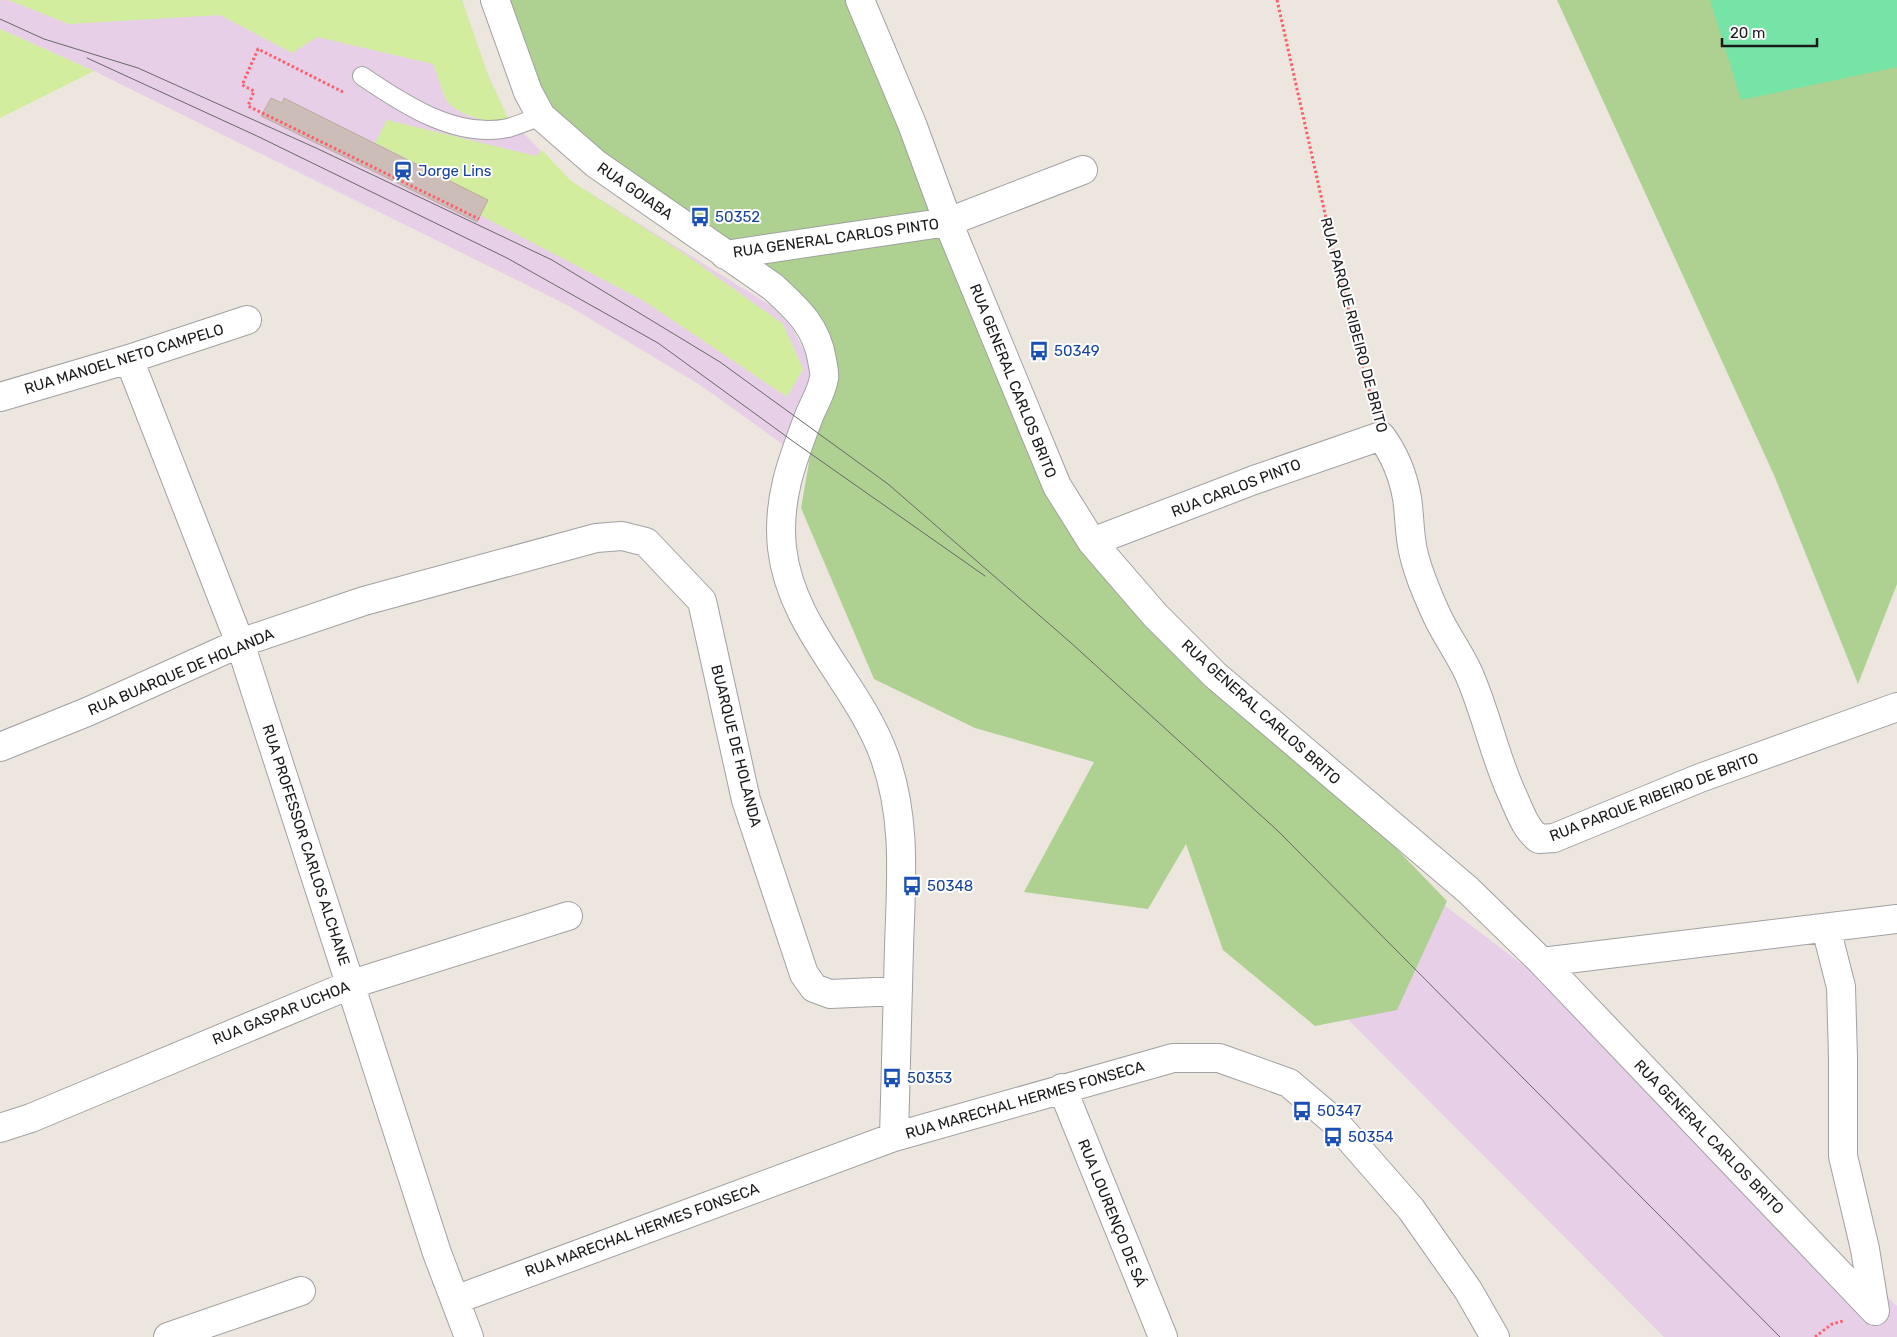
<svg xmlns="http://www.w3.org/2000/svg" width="1897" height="1337" font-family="Rubik,sans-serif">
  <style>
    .industrial { fill: #e7d0e7 }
    .grass { fill: #d3ed9f }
    .forest { fill: #aed090 }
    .pitch { fill: #75e4a6 }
    .building { fill: #cdbdb8; stroke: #c0a9a0 }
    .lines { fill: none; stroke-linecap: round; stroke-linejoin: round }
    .service-casing { stroke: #a1a1a1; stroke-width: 20 }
    .minor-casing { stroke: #a1a1a1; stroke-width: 30 }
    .path { stroke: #ff5e69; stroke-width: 3; stroke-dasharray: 2.5 2.5; stroke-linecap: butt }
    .service { stroke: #fff; stroke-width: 18 }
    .minor { stroke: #fff; stroke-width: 28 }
    .tram { stroke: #686868; stroke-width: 1 }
    .labels { text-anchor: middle; stroke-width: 4; stroke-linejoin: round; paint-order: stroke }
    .transit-label { font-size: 15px; fill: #164399; stroke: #fff; text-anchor: start }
    .street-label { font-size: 15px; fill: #1a1a1a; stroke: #fff }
  </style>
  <rect width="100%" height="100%" fill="#ede6df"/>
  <!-- industrial -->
  <path class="industrial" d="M0 0H462L488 75 508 118 571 181 773 307 792 328 806 353 812 372 1009 466 1373 851 1539 977 1842 1291 1884 1293 1897 1306V1337H1664L1226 897 1220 792 827 476 700 385 567 305 94 71 0 29Z"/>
  <!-- grass -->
  <path class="grass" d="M8 0H462L488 75 508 118 504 123H498C477 118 449 115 442 90 439 81 437 73 433 64L317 37 292 53 220 15 69 24Z
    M0 29 94 71 0 118Z
    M387 120 536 156 542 150 571 181 686 255 783 324 803 369 787 397 644 301 480 215 488 200 375 143Z"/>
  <!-- forest -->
  <path class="forest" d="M507 0H870L1076 517 1447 901 1397 1010 1315 1026 1223 950 1186 844 1148 909 1024 892 1094 762 975 728 874 679 801 508 824 377 773 287 558 132Z
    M1557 0H1897V584L1858 684 1774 475Z"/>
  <!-- pitch -->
  <path class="pitch" d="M1710 0H1897V67L1741 100Z"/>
  <!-- building -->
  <path class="building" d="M271 98 282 103 284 98 488 200 477 222 261 116Z"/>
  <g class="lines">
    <defs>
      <path id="service" d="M362 76C403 104 456 139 508 128 519 125 530 120 541 116"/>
      <path id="minor" d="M495 0 528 92 541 116 596 164 773 287C797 309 817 327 822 360 823 366 825 373 824 378 822 391 814 404 809 416 792 461 777 499 782 548 791 629 859 684 885 758 907 821 901 882 899 947 897 1010 896 1074 894 1137
        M1083 170 948 222 1057 486 1092 542 1155 615 1215 675 1468 890 1542 962 1875 1311
        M725 255 948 222 912 124 860 0
        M129 359 240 643 437 1253 469 1337
        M0 397 129 359 247 320
        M1092 542 1254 480 1381 436C1395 455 1403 475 1407 498 1410 517 1409 537 1414 555 1419 576 1428 596 1437 616 1446 635 1459 653 1468 672 1486 712 1494 755 1512 794 1519 809 1525 829 1539 839L1554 838 1700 778 1897 707
        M0 747 87 712 240 643 364 601 596 538 622 536 646 542 702 601 746 800 804 974 814 988 830 994 898 991
        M1826 928 1841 987 1843 1058V1156L1865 1249 1875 1311
        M1542 962 1897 919
        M1062 1088 1163 1337
        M0 1128 31 1118 352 984 568 916
        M455 1300 894 1137 1173 1058H1219L1289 1083 1335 1122 1411 1209 1468 1290 1495 1337
        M168 1337 301 1291"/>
    </defs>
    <!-- service casing -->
    <use href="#service" class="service-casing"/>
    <!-- minor casing -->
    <use href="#minor" class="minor-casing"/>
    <!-- path -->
    <path class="path" d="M1277 0 1332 245 1374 409
      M343 92 258 49 242 85 254 91 248 106 479 219
      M1815 1337 1832 1324 1843 1321"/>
    <!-- service -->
    <use href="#service" class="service"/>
    <!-- minor -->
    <use href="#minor" class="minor"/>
    <!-- tram -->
    <path class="tram" d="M0 19 44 39 138 68 316 148 552 260 720 362 888 484 1070 642 1278 831 1780 1337
      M87 58 257 136 507 258 658 343 794 442 985 576"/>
  </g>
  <!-- icons -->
  <defs>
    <symbol id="station-bare" viewBox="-9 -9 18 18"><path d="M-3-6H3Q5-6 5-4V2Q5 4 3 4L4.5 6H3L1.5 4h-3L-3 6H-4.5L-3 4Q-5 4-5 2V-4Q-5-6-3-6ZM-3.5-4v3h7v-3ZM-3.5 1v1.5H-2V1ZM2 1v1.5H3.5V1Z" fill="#1a4fb4" stroke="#fff" stroke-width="2.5" paint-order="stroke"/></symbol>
    <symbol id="bus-bare" viewBox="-9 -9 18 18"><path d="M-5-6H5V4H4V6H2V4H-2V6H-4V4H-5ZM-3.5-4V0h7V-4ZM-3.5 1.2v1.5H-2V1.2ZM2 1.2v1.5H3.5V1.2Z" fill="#1a4fb4" stroke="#fff" stroke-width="2.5" paint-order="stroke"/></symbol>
  </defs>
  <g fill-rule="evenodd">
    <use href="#station-bare" x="389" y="157" width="28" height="28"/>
    <use href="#bus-bare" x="686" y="203" width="28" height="28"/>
    <use href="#bus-bare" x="1025" y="337" width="28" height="28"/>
    <use href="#bus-bare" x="898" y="872" width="28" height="28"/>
    <use href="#bus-bare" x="878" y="1064" width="28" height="28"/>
    <use href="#bus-bare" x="1288" y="1097" width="28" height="28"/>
    <use href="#bus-bare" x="1319" y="1123" width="28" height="28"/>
  </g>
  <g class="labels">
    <!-- transit labels -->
    <g class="transit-label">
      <text x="418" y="176">Jorge Lins</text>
      <text x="715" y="222">50352</text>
      <text x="1054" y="356">50349</text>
      <text x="927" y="891">50348</text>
      <text x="907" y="1083">50353</text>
      <text x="1317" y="1116">50347</text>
      <text x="1348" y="1142">50354</text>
    </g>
    <!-- street labels -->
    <g class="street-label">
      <text transform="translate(635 191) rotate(35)" y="5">RUA GOIABA</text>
      <text transform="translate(836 238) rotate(-8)" y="5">RUA GENERAL CARLOS PINTO</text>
      <text transform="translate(1354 325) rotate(75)" y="5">RUA PARQUE RIBEIRO DE BRITO</text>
      <text transform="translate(124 359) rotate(-17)" y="5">RUA MANOEL NETO CAMPELO</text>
      <text transform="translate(1013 381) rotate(68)" y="5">RUA GENERAL CARLOS BRITO</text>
      <text transform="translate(1236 488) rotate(-21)" y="5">RUA CARLOS PINTO</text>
      <text transform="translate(181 672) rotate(-23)" y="5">RUA BUARQUE DE HOLANDA</text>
      <text transform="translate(1261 712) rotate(42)" y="5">RUA GENERAL CARLOS BRITO</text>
      <text transform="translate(736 746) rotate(76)" y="5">BUARQUE DE HOLANDA</text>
      <text transform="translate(1654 797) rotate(-21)" y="5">RUA PARQUE RIBEIRO DE BRITO</text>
      <text transform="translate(306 845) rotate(72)" y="5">RUA PROFESSOR CARLOS ALCHANE</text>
      <text transform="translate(281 1013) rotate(-22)" y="5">RUA GASPAR UCHOA</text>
      <text transform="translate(1025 1100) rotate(-16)" y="5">RUA MARECHAL HERMES FONSECA</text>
      <text transform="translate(1709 1137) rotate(46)" y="5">RUA GENERAL CARLOS BRITO</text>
      <text transform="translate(1112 1213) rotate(68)" y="5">RUA LOURENÇO DE SÁ</text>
      <text transform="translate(642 1230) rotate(-20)" y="5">RUA MARECHAL HERMES FONSECA</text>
    </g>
  </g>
  <!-- scale -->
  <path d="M1722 38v8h95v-8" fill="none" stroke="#1a1a1a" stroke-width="2.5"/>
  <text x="1730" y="38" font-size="15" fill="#1a1a1a" stroke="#ffffff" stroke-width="4" paint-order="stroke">20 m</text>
</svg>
